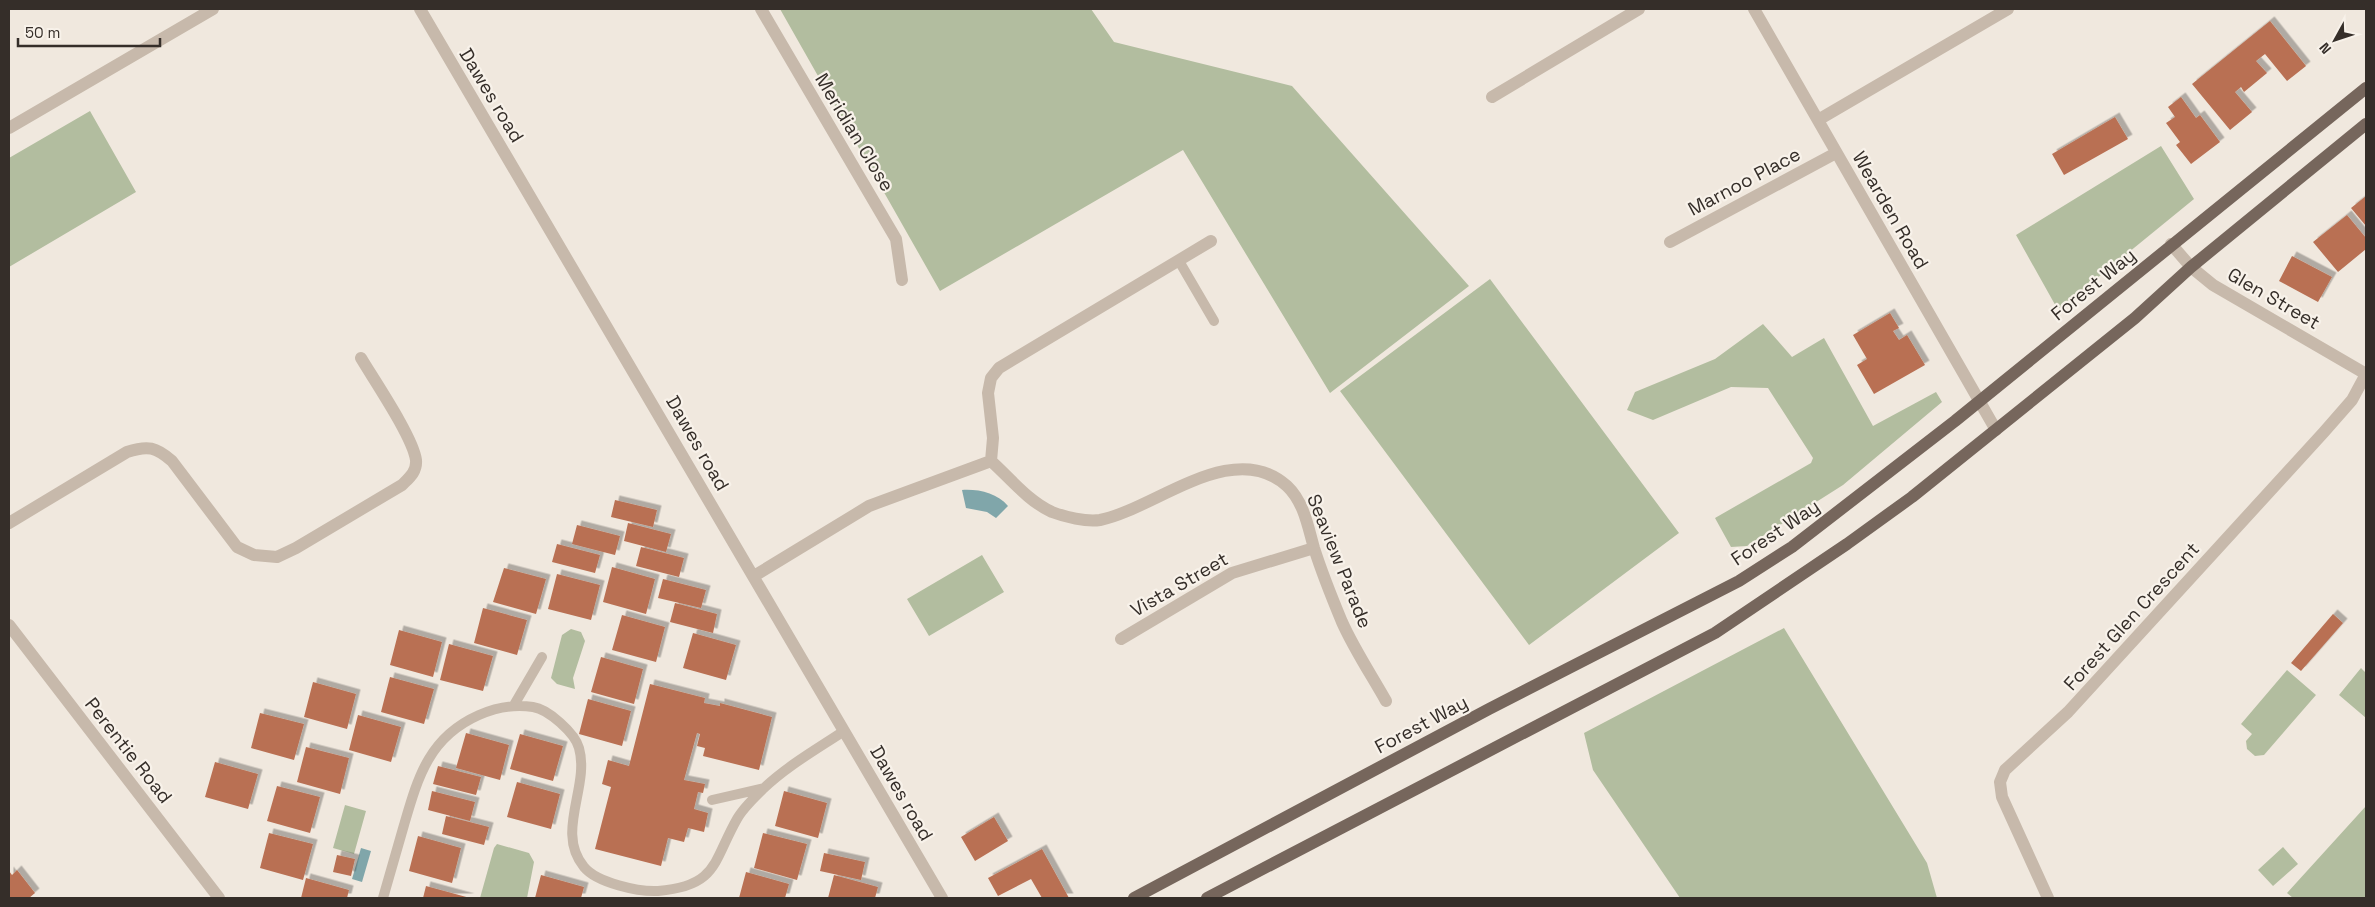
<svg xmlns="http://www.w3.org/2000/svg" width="2375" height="907" font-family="'Space Grotesk',sans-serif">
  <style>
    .green { fill: #b2bd9f }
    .water { fill: #80a6aa }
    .building { fill: #b97053; filter: url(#shadow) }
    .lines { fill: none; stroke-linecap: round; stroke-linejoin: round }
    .service { stroke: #c7b9ab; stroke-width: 10 }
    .minor { stroke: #c7b9ab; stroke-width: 12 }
    .tertiary { stroke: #c7b9ab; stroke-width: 12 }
    .primary { stroke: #76665c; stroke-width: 12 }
    .labels { text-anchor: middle; stroke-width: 4.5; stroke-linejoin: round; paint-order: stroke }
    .street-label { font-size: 19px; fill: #352e29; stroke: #f8f2ea }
  </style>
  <defs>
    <filter id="shadow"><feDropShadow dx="4.5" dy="-4.5" stdDeviation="0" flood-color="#0004"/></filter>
  </defs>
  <rect width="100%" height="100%" fill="#f0e8de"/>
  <!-- green -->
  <path class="green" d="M780 9H1091L1114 42 1292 86 1469 286 1330 393 1183 150 940 291Z
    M90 111 136 192 9 267V158Z
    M2161 146 2194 199 2058 310 2016 235Z
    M1490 279 1679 533 1529 645 1340 391Z
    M1763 324 1792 357 1824 338 1873 426 1936 392 1942 402 1843 485 1747 546 1731 547 1715 518 1811 463 1813 458 1768 388 1731 387 1653 420 1627 410 1635 392 1715 359Z
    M982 555 1004 592 929 636 907 599Z
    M1784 628 1927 863 1937 898H1680L1593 770 1584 733Z
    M571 629 581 632 585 641 573 678 575 689 557 684 551 678 562 635Z
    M2361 668 2366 673V718L2339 695Z
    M2287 670 2316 695 2264 755 2255 756 2247 749 2246 741 2252 734 2241 724Z
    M345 805 366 811 354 854 333 848Z
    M2366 806V898H2293L2287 893Z
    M497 844 529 853 534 862 527 898H480L494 848Z
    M2283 847 2298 864 2273 886 2258 870Z"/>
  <!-- water -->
  <path class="water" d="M962 490C979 489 997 493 1008 506L996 518 987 512 966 508Z
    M361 848 371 851 362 882 352 879Z"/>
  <!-- building -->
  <path class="building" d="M2270 21 2306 66 2287 81 2265 54 2256 61 2267 73 2244 92 2241 87 2235 92 2252 112 2230 130 2192 84Z
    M2181 97 2196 118 2200 115 2220 142 2191 164 2176 145 2180 142 2166 123 2175 117 2168 107Z
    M2115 117 2128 139 2064 175 2052 154Z
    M2366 196V226L2351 208Z
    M2347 215 2366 238V249L2338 272 2313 242Z
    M2292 256 2332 277 2318 302 2279 281Z
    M1890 313 1899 328 1893 331 1899 340 1907 335 1925 365 1874 394 1857 365 1867 359 1853 335Z
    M615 500 657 510 653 527 611 517Z
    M628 523 671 534 666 552 624 541Z
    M577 525 620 536 615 555 572 544Z
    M557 544 600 555 595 573 552 562Z
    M641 547 684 558 679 577 636 566Z
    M612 567 655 579 646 614 603 602Z
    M504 568 546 579 536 614 493 602Z
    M557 574 600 585 591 620 548 609Z
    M663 579 706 590 701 608 658 598Z
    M675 603 717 614 713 633 670 622Z
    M483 608 527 620 517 655 474 643Z
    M2333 614 2343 623 2301 671 2291 663Z
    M622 615 665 627 656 662 612 650Z
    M399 630 442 642 433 677 390 665Z
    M693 633 736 645 726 680 683 668Z
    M449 644 493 656 483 691 440 680Z
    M601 657 643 669 634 704 591 692Z
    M390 677 434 689 424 724 381 712Z
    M313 682 356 694 347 729 304 717Z
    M650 684 705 698 704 703 720 706V703L772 717 759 770 703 756 705 748 697 746 700 734 697 733 684 780 705 784 703 793 698 792 694 809 708 813 704 832 688 828 684 842 668 838 661 866 595 849 611 787 602 784 608 760 629 766Z
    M588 699 631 711 622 746 579 734Z
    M260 713 304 724 294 760 251 748Z
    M358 715 401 727 391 762 349 750Z
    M466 733 509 745 500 780 456 768Z
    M520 734 563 746 553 781 510 769Z
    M306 747 349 758 340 794 297 782Z
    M215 762 258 774 248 809 205 797Z
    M438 766 481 777 476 795 433 784Z
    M517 782 560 794 551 829 507 817Z
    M277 786 320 797 310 833 267 821Z
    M432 791 475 802 470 821 428 810Z
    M784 791 827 803 818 838 775 826Z
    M446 816 489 827 484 845 442 834Z
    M994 817 1008 841 975 861 961 837Z
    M269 833 313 844 303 880 260 868Z
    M763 833 807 844 797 880 754 868Z
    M418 836 461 848 452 883 409 871Z
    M1042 849 1069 898H1042L1031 879 998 896 988 878Z
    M824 853 865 862 861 880 820 871Z
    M337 855 355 859 351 876 333 872Z
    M17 870 35 893 29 898H9V871L12 875Z
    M746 872 789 884 785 898H739Z
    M541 875 584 887 581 898H535Z
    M834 875 878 887 875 898H828Z
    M306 878 349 890 347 898H301Z
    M426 886 470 898H423Z"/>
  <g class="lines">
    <!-- service -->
    <path class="service" d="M1179 261 1214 321
      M514 705 542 657
      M712 800 764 788
      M383 898C390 874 397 850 404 825 418 777 429 737 479 715 497 707 513 704 533 707 548 709 575 733 579 748 590 787 555 832 584 867 597 883 639 892 658 891 718 886 713 861 737 819 743 808 755 797 763 789 787 766 817 749 844 731"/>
    <!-- minor -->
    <path class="minor" d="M420 9 942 898
      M761 9 896 239 902 280
      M1754 9 1996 430
      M1492 97 1639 9
      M1818 120 2008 9
      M9 128 213 9
      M1211 241 999 368 991 378 988 393 993 438 991 461C1010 478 1028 501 1052 512 1065 517 1086 522 1100 520 1155 509 1233 437 1287 486 1304 502 1308 527 1314 548 1322 573 1332 598 1342 622 1354 649 1372 676 1386 701
      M1670 242 1836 153
      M9 523 127 452C148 445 156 447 172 461L237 547 254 555 277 557 296 548 402 485C409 478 417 472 416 460 413 437 374 380 361 358
      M754 576 869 506 991 461
      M9 625 219 898
      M1121 639 1232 573 1314 548
      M2048 898 2002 797 2000 782 2005 770 2068 712 2324 432 2352 400 2366 374"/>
    <!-- tertiary -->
    <path class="tertiary" d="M2171 244 2191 267 2213 285 2366 374"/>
    <!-- primary -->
    <path class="primary" d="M1134 898 1489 709 1739 581 1792 547 1955 421 2366 88
      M1207 898 1715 633 1847 544 1912 497 2135 318 2191 267 2366 124"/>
  </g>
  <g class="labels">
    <!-- street labels -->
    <g class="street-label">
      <text transform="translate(492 95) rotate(59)" y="7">Dawes road</text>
      <text transform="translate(855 132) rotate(59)" y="7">Meridian Close</text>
      <text transform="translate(1744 181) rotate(-28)" y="7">Marnoo Place</text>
      <text transform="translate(1891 210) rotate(60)" y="7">Wearden Road</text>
      <text transform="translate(2093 284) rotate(-39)" y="7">Forest Way</text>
      <text transform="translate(2274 298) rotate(30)" y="7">Glen Street</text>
      <text transform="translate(698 443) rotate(60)" y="7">Dawes road</text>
      <text transform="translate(1775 532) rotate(-34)" y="7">Forest Way</text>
      <text transform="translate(1340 561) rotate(68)" y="7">Seaview Parade</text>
      <text transform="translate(1179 584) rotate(-30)" y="7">Vista Street</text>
      <text transform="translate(2131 616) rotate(-48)" y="7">Forest Glen Crescent</text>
      <text transform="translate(1421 724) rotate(-28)" y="7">Forest Way</text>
      <text transform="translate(129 750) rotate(52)" y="7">Perentie Road</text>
      <text transform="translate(902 793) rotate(60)" y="7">Dawes road</text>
    </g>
  </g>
  <!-- border -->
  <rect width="2375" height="907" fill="none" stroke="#352e29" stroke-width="20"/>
  <!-- north arrow -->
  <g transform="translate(2335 40) rotate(230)" stroke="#f8f2ea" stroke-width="4" paint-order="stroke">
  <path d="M0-4L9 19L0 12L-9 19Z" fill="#352e29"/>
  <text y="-8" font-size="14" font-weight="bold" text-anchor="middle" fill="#352e29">N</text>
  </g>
  <!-- scale -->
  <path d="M18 38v8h142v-8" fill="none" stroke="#352e29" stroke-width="2.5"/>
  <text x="25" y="38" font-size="15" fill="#352e29" stroke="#f8f2ea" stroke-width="4" paint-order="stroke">50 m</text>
</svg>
